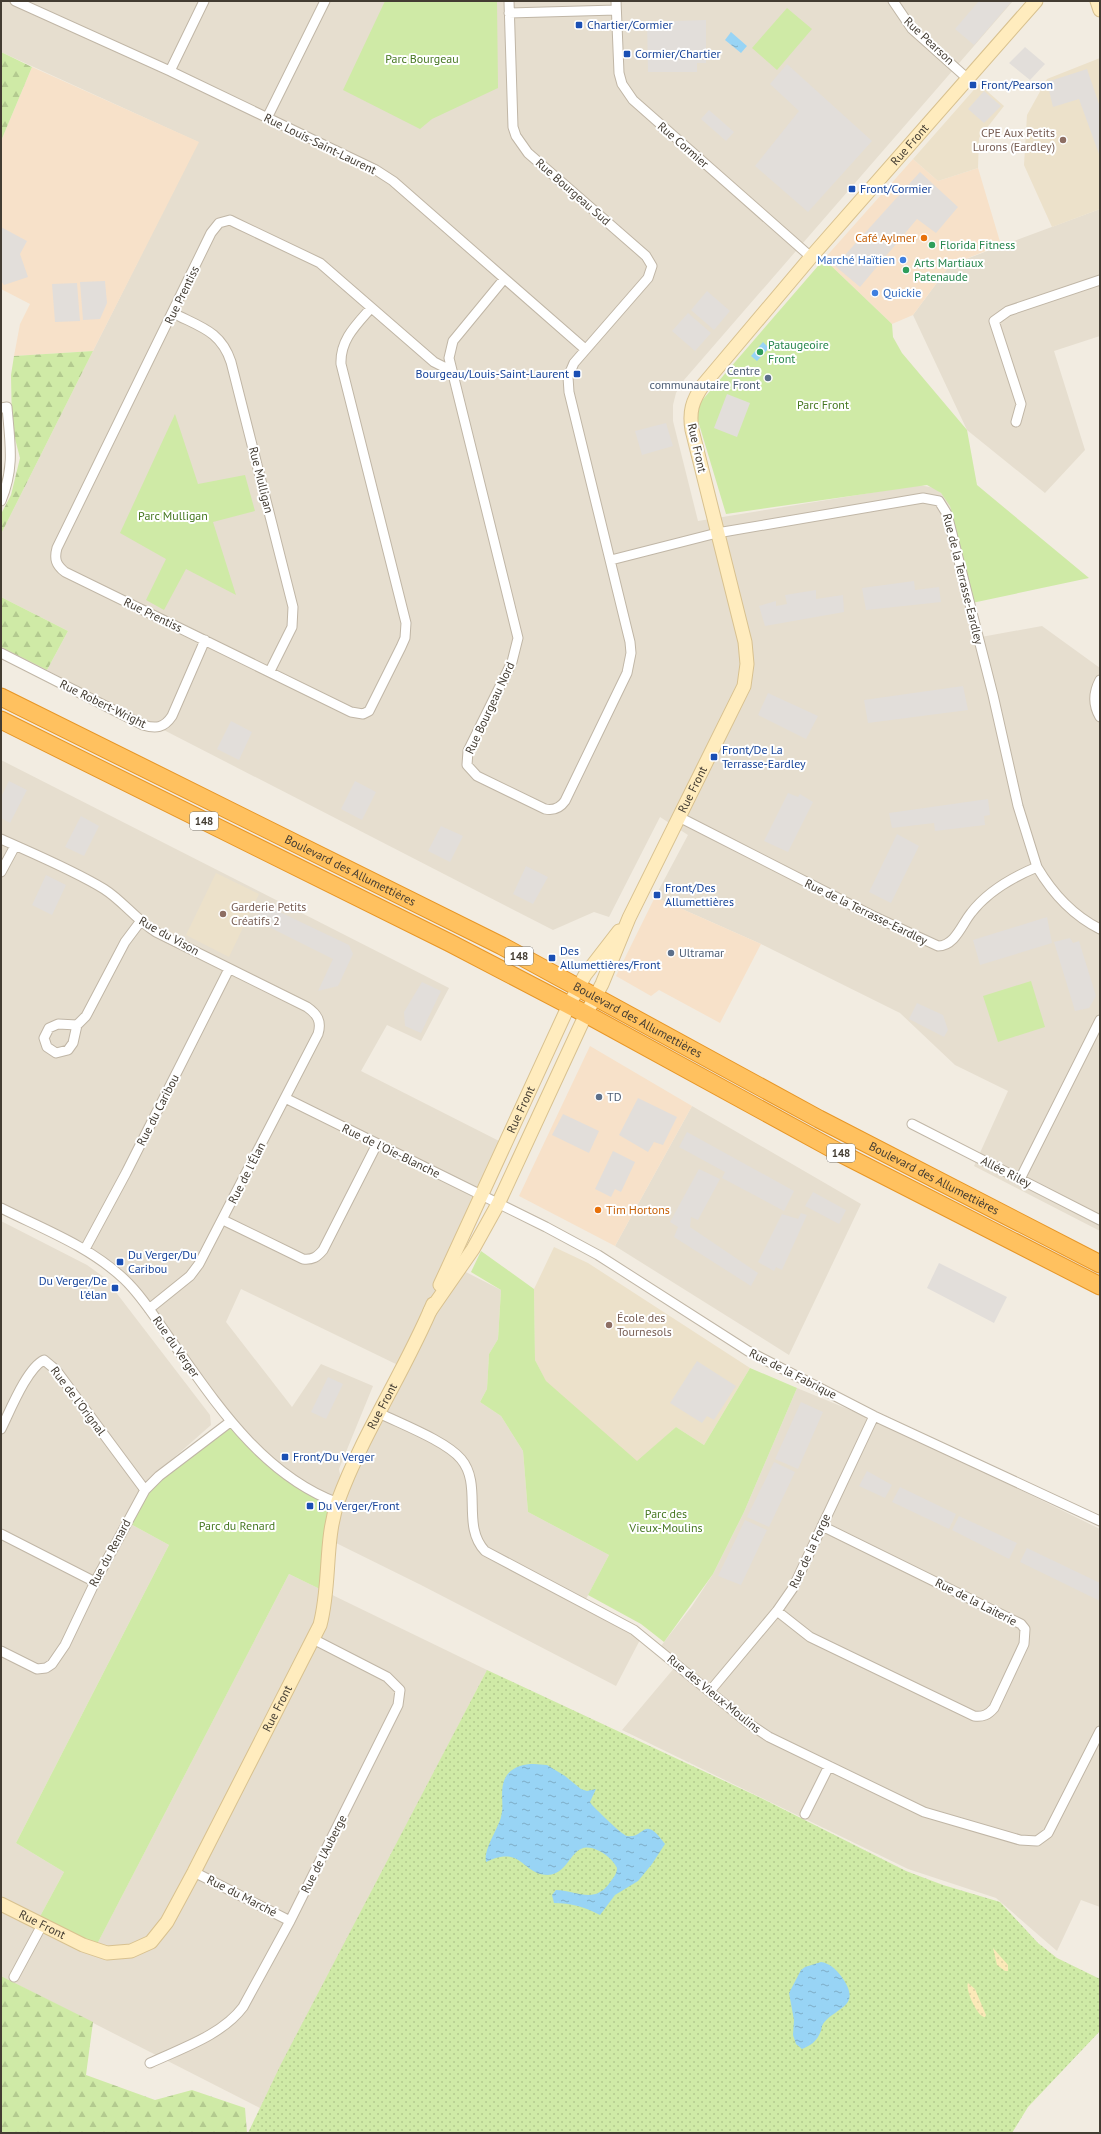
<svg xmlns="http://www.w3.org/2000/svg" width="1101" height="2134" font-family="'PT Sans',sans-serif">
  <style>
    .residential { fill: #e6decf; fill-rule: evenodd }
    .commercial { fill: #f7e1c9 }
    .education { fill: #ece1ca }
    .grass { fill: url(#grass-dots) }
    .forest { fill: url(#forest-firs) }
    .sand { fill: url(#sand-dots) }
    .green { fill: #cfeaa6 }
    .parking { fill: #e2deda }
    .water { fill: url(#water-ripples) }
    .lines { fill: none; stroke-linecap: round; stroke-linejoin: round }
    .street-casing { stroke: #c0b6a6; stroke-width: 11 }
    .secondary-casing { stroke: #d8c18f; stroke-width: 15 }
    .highway-casing { stroke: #e79626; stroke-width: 19 }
    .street { stroke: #fff; stroke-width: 9 }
    .secondary { stroke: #ffecbe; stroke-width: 13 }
    .highway { stroke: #ffc15f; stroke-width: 17 }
    .transit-dot { fill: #1a4fb4; stroke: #fff; stroke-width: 1.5 }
    .education-dot { fill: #8d6e63; stroke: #fff; stroke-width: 1.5 }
    .food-dot { fill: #e8710a; stroke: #fff; stroke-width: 1.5 }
    .leisure-dot { fill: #2e9e5b; stroke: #fff; stroke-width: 1.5 }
    .shop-dot { fill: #3f7fe0; stroke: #fff; stroke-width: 1.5 }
    .service-dot { fill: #5c6f8a; stroke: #fff; stroke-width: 1.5 }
    .labels { text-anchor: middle; stroke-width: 4; stroke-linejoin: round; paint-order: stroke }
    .shield { fill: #fff; stroke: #7b7670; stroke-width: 1 }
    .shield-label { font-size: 11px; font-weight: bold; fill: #433c32 }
    .transit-label { font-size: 12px; fill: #164399; stroke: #fff; text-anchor: start }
    .street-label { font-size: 12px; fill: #433c32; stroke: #fff }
    .park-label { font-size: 12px; fill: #477822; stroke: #fff }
    .education-label { font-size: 12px; fill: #785e54; stroke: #fff; text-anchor: start }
    .food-label { font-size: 12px; fill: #c56008; stroke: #fff; text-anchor: end }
    .leisure-label { font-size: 12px; fill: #27864d; stroke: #fff; text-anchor: start }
    .shop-label { font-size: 12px; fill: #366cbe; stroke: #fff; text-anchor: end }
    .service-label { font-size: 12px; fill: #4e5e75; stroke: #fff; text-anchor: start }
  </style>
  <defs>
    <pattern id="grass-dots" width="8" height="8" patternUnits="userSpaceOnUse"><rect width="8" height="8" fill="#cfeaa6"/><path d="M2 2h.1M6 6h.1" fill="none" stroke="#b3ca8f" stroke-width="1.8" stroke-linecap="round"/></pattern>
    <pattern id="forest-firs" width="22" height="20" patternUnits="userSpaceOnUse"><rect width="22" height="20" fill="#cfeaa6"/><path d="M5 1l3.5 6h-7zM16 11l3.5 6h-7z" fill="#b3ca8f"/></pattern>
    <pattern id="sand-dots" width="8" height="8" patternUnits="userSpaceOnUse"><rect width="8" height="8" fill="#fbe9b8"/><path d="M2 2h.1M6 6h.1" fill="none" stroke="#d8c99f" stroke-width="1.8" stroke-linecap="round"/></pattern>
    <pattern id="water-ripples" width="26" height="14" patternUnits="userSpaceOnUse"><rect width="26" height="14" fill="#98d4f5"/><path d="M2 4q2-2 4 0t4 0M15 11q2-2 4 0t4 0" fill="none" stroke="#7eadc7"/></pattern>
  </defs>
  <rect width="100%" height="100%" fill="#f2ece1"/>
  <!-- residential -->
  <path class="residential" d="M1 1H1013L684 380 676 393 673 405V421L698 521 919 485 935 488 947 499 950 506 981 637 1042 626 1100 668V1231L974 1166 1008 1091 955 1065 900 1013 761 944 655 897 688 835 660 817 609 917 594 912 553 930 47 670 68 631 1 597V534L198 142 1 52Z
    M1100 209V336L1054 351 1085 450 1045 493 967 430 913 315 950 265Z
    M1 760 449 988 421 1041 387 1025 361 1071 505 1144 459 1246 460 1269 501 1290 498 1339 489 1354 487 1389 480 1402 501 1416 523 1451 528 1512 609 1555 584 1603 642 1636 616 1686 421 1585 330 1540 307 1487 238 1431 149 1309 113 1270 1 1208ZM241 1289 402 1367 343 1489 339 1469 373 1386 321 1364 292 1407 226 1322Z
    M692 1106 861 1204 789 1355 615 1246Z
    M1 1221 87 1265 105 1278 210 1415 211 1425 152 1477 127 1522 169 1545 16 1843 64 1872 37 1922 96 1946 289 1574 487 1670 260 2108 1 1976Z
    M797 1388 894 1428 1100 1529V1907L1081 1900 1057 1951 996 1898 908 1869 622 1730 675 1667 657 1651 692 1606 713 1574 744 1512Z"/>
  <!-- commercial -->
  <path class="commercial" d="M32 67 199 142 93 351 14 356 20 324 30 304 1 289V141Z
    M913 159 938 181 978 168 1001 245 950 265 913 315 892 324 824 259Z
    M655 897 761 944 720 1023 659 990 651 996 616 976Z
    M590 1046 692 1106 615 1246 519 1196Z"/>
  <!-- education -->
  <path class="education" d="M1100 58V209L1052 227 1024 165 1027 115 1047 79Z
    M979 84 1004 106 979 138 978 168 938 181 913 159Z
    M216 873 259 894 229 957 186 935Z
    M554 1247 588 1263 750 1368 704 1445 676 1427 637 1462 546 1382 535 1360 534 1289Z"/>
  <!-- grass -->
  <path class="grass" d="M487 1670 761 1798 906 1871 943 1885 1000 1902 1038 1943 1057 1958 1100 1979V2031L1028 2107 1012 2133H248L281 2064Z"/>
  <!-- forest -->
  <path class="forest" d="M1 52 32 67 1 141Z
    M93 351 1 534V514L11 495 20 458 12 427 11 375 14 356Z
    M1 597 68 631 47 670 1 647Z
    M1 1976 93 2022 86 2075 155 2100 192 2090 245 2108 247 2133H1Z"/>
  <!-- sand -->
  <path class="sand" d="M993 1948 1008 1965V1971H1005L997 1965Z
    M968 1983 975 1989 986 2015 985 2017C977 2017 965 1989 968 1983Z"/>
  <!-- green -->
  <path class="green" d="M385 1H497L498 88 432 119 420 129 343 90Z
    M787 8 812 29 777 70 752 48Z
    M824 259 892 324 893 337 902 353 967 430 977 485 1089 578 972 603 950 506 941 493 927 485 726 514 696 414 698 405Z
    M175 414 198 484 245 475 255 511 213 522 236 595 186 569 164 610 146 600 166 559 120 533Z
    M1031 981 1045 1027 998 1042 983 996Z
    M481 1251 534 1289 535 1360 546 1381 637 1461 676 1427 704 1445 750 1368 797 1388 744 1512 713 1574 664 1642 641 1624 588 1595 609 1555 528 1512 523 1451 501 1416 480 1402 487 1389 489 1354 498 1339 501 1290 471 1272Z
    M230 1422 265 1457 338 1503 326 1592 289 1574 94 1950 37 1922 64 1872 16 1843 169 1545 127 1522 145 1490Z"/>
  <!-- parking -->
  <path class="parking" d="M979 1H1012L974 45 955 29Z
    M706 20V63H697V72H648L647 22Z
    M1025 47 1045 64 1030 80 1009 63Z
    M787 64 872 141 808 212 755 166 799 111 770 84Z
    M1087 69 1100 107V157L1079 99 1053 107 1047 82Z
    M984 91 1001 106 984 123 968 109Z
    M709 110 734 132 726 141 701 119Z
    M920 172 958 207 936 233 917 219 860 287 835 266Z
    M1 227 27 241 20 254 28 277 4 285 1 281Z
    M105 281 107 303 100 319 83 320 80 282Z
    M77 283 80 321 55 322 52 284Z
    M707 291 730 311 714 330 691 310Z
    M688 313 711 333 695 351 672 331Z
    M727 394 750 403 737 437 714 428Z
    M666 423 673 446 642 455 635 431Z
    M914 581 915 590 939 587 941 602 866 610 862 588Z
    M816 590V599L843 595 844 612 765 626 759 606 776 601V606L787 604 785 595Z
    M963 686 968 710 868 723 864 700Z
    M768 693 818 716 806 739 758 715Z
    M231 721 252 732 239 760 217 749Z
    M9 781 27 790 10 823 1 818V797Z
    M355 781 376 792 362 820 341 809Z
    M788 793 798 797 800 794 813 802 788 852 764 841Z
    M988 799 990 815 984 816 985 825 935 831 934 823 892 828 889 813Z
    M81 816 99 826 84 856 65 847Z
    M441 826 463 836 450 862 428 851Z
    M897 834 919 846 891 903 869 892Z
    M526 866 548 877 533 904 513 894Z
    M46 875 66 885 52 915 32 905Z
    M265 905 349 945 353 954 338 986 318 991 333 959 255 920Z
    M1047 917 1052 943 980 965 973 940Z
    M1070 938 1073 943 1079 941 1096 996 1089 1008 1075 1011 1054 942Z
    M422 982 441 991 421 1033 405 1026 404 1012Z
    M917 1003 943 1015 948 1030 944 1037 909 1019Z
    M638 1098 677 1117 663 1145 654 1142 648 1152 619 1135Z
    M563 1114 599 1131 589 1153 552 1135Z
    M687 1132 794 1191 784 1211 722 1178 725 1172 679 1147Z
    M613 1151 635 1162 621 1192 615 1189 611 1197 595 1189Z
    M699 1169 720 1179 698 1220 691 1217 690 1227 758 1273 751 1286 674 1237 678 1227 670 1222Z
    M813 1192 846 1210 839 1224 805 1206Z
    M801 1213 807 1215 782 1270 776 1267 774 1271 758 1262 782 1214 798 1219Z
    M939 1263 1007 1297 994 1323 927 1288Z
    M697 1361 736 1386 714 1420 707 1416 702 1423 670 1403Z
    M328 1377 343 1384 326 1419 311 1412Z
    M801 1402 823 1412 798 1469 775 1459Z
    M774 1462 795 1472 769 1527 747 1517Z
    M867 1471 892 1485 885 1498 859 1486Z
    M900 1487 956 1514 949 1529 892 1502Z
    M959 1516 1017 1543 1009 1559 952 1530Z
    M745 1520 767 1530 741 1585 718 1576Z
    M1027 1548 1100 1583V1601L1020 1562Z"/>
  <!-- water -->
  <path class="water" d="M731 32 747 46 741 53 725 40Z
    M763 342 769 348 757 361 751 356Z
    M534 1764 547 1765 565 1776 581 1789 587 1791 596 1789 590 1802 592 1805C598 1811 621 1834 627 1836 645 1839 643 1813 665 1844L652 1864 638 1881 615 1895 600 1915C585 1907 571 1903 554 1903L552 1895 556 1890C579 1891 595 1905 611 1881 614 1877 617 1873 617 1868 613 1860 605 1853 597 1850 570 1838 572 1874 548 1875 522 1875 522 1844 486 1862 483 1850 498 1829 501 1817 505 1803 498 1788 507 1775 514 1766 524 1764 534 1764Z
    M821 1962C829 1963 836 1969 841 1976 864 2007 835 2007 823 2024 821 2027 822 2030 820 2033 817 2041 810 2046 802 2049L796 2044 793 2035 794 2020 789 1993 801 1970 805 1967Z"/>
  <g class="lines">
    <defs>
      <path id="street" d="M15 1 170 71 376 170 393 181 585 349
        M616 1 619 73 622 84 633 100 811 257
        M893 1 912 29 968 79
        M509 13 616 10
        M170 71 204 1
        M267 118 325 1
        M504 279 453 341 449 358 518 638 512 662 468 751 467 765 477 776 545 809C554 811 560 808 565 801L627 673 631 653 630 642 569 392 568 377 574 363 648 278 652 266 646 256 528 153 516 136 513 127 509 1
        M371 308C356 325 340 340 341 364L406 623 405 638 401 647 369 711 363 714 351 712 65 572C56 565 54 559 57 548L211 233 219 223 230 220 236 223 320 263 434 362 450 370
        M173 313C200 327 221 331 231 362L293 607 292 627 270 671
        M1 408 7 407C10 443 15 467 1 501
        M1016 422 1021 404 994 321 1008 311 1100 280
        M611 560 717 533 923 498 939 501 947 514 993 695 1018 806 1037 867C1013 877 987 892 971 913 962 924 955 946 938 946L871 915 679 817
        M1 653 143 725C156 729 164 728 172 716L205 640
        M1100 680C1093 693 1093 705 1100 717
        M1 839C34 854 73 870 104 889 123 901 135 919 156 932L307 1007C317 1014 322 1021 318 1034L199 1264 190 1276 149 1309
        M1037 867C1053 894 1072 915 1100 929
        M1 872 15 846
        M77 1025 73 1043 68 1050 56 1053 47 1047 44 1038 49 1028 58 1024 77 1025 86 1016 125 942 140 922
        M285 1098 546 1227 598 1255 748 1351 874 1416 1100 1521
        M912 1124 1100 1220
        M1020 1179 1100 1020
        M1 1208C43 1229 89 1246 124 1279 141 1295 154 1316 168 1336 214 1400 260 1474 338 1503
        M223 1220 303 1259C313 1260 317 1257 323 1250L377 1144
        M85 1249 126 1173 229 969
        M379 1413C401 1424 446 1441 461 1459 483 1485 461 1526 485 1551L634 1630 748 1723 769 1737 924 1812 1020 1840 1037 1841 1048 1833 1100 1731
        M1 1429C10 1411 27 1368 44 1360L56 1370 145 1490
        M1 1534 95 1582
        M777 1611 810 1637 974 1716C983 1717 988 1715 994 1708L1024 1644 1025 1629 1021 1624 822 1526
        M1 1651 37 1669 46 1668 52 1664 65 1645 95 1582 145 1490 159 1476 230 1422
        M710 1691 777 1611 793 1588 874 1416
        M805 1814 829 1766
        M194 1872 290 1921
        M14 1977 42 1925
        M150 2063C182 2048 222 2035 243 2007L290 1921 398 1705 400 1690 387 1677 313 1639"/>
      <g id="secondary">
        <path d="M1097 1 1100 10"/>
        <path id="s1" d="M440 1285 569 1005 585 975 619 931"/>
        <path id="s2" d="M430 1311 473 1249 498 1204 586 1014 602 984 629 918 744 686 747 664 745 642 692 430C689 412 692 401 703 385L811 257 1036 1"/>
        <path id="s3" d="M1 1904 83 1945 107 1953 131 1951 151 1942 167 1922 194 1872 320 1625C331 1584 324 1541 338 1501 363 1433 405 1371 433 1304"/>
      </g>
      <g id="highway">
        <path id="s4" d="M1 697 502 946 819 1119 1100 1264"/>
        <path d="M1 720 450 943 586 1014 838 1152 1100 1286"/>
      </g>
    </defs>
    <!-- street casing -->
    <use href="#street" class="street-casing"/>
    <!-- secondary casing -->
    <use href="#secondary" class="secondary-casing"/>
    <!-- highway casing -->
    <use href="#highway" class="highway-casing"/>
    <!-- street -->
    <use href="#street" class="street"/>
    <!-- secondary -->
    <use href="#secondary" class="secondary"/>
    <!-- highway -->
    <use href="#highway" class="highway"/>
  </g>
  <!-- markers -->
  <g class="transit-dot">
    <rect x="575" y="21" width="8" height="8" rx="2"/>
    <rect x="623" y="50" width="8" height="8" rx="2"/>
    <rect x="969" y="81" width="8" height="8" rx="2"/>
    <rect x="848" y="185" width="8" height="8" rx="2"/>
    <rect x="573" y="370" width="8" height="8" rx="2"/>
    <rect x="710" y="753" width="8" height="8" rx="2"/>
    <rect x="653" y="891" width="8" height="8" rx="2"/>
    <rect x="548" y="954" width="8" height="8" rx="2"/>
    <rect x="116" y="1258" width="8" height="8" rx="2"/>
    <rect x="111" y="1284" width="8" height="8" rx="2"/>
    <rect x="281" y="1453" width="8" height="8" rx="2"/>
    <rect x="306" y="1502" width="8" height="8" rx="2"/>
  </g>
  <g class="education-dot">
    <circle cx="1063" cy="140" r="4"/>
    <circle cx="223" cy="914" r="4"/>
    <circle cx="609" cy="1325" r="4"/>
  </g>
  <g class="food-dot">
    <circle cx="924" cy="238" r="4"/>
    <circle cx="598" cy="1210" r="4"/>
  </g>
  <g class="leisure-dot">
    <circle cx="932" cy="245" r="4"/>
    <circle cx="906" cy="270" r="4"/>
    <circle cx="760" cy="352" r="4"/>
  </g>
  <g class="shop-dot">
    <circle cx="903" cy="260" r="4"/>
    <circle cx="875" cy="293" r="4"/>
  </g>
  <g class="service-dot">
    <circle cx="768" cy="378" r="4"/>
    <circle cx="671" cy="953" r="4"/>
    <circle cx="599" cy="1097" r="4"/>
  </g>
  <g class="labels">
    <!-- shield labels -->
    <g class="shield">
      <rect x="190" y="812" width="28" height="18" rx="3"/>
      <rect x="505" y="947" width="28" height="18" rx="3"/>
      <rect x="827" y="1144" width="28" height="18" rx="3"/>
    </g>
    <g class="shield-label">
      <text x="204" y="825">148</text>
      <text x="519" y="960">148</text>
      <text x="841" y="1157">148</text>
    </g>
    <!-- transit labels -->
    <g class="transit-label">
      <text x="587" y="29">Chartier/Cormier</text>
      <text x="635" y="58">Cormier/Chartier</text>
      <text x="981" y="89">Front/Pearson</text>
      <text x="860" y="193">Front/Cormier</text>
      <text x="569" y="378" text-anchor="end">Bourgeau/Louis-Saint-Laurent</text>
      <text x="722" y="754">Front/De La<tspan x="722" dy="14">Terrasse-Eardley</tspan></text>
      <text x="665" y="892">Front/Des<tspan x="665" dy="14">Allumettières</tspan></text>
      <text x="560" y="955">Des<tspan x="560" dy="14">Allumettières/Front</tspan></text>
      <text x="128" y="1259">Du Verger/Du<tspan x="128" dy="14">Caribou</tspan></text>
      <text x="107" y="1285" text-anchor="end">Du Verger/De<tspan x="107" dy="14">l'élan</tspan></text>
      <text x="293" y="1461">Front/Du Verger</text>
      <text x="318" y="1510">Du Verger/Front</text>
    </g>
    <!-- street labels -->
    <g class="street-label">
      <text transform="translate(929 41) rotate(43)" y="4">Rue Pearson</text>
      <text transform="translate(320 144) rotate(26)" y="4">Rue Louis-Saint-Laurent</text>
      <text transform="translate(683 145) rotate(41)" y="4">Rue Cormier</text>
      <text dy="4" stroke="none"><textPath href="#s2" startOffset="1328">Rue Front</textPath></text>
      <text transform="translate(573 192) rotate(41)" y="4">Rue Bourgeau Sud</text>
      <text transform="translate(182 295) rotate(-64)" y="4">Rue Prentiss</text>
      <text transform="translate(697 448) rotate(77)" y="4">Rue Front</text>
      <text transform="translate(261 480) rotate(76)" y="4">Rue Mulligan</text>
      <text transform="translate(963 579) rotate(76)" y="4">Rue de la Terrasse-Eardley</text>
      <text transform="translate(153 615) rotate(26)" y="4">Rue Prentiss</text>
      <text transform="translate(103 704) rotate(26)" y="4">Rue Robert-Wright</text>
      <text transform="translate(490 708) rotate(-65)" y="4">Rue Bourgeau Nord</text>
      <text dy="4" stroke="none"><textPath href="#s2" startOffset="585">Rue Front</textPath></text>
      <text dy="4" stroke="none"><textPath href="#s4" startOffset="390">Boulevard des Allumettières</textPath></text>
      <text transform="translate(866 912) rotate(26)" y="4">Rue de la Terrasse-Eardley</text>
      <text transform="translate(169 936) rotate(29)" y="4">Rue du Vison</text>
      <text dy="4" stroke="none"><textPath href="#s4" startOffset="714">Boulevard des Allumettières</textPath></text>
      <text transform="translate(158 1110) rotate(-63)" y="4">Rue du Caribou</text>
      <text dy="4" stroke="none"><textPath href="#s1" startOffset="193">Rue Front</textPath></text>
      <text transform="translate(391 1151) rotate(26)" y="4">Rue de l'Oie-Blanche</text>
      <text transform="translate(1006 1172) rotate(27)" y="4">Allée Riley</text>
      <text transform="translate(247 1173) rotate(-63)" y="4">Rue de l'Élan</text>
      <text dy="4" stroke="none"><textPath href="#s4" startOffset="1050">Boulevard des Allumettières</textPath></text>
      <text transform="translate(176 1347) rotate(55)" y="4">Rue du Verger</text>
      <text transform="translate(793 1374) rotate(27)" y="4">Rue de la Fabrique</text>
      <text transform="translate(78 1401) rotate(53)" y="4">Rue de l'Orignal</text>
      <text dy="4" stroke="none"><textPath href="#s3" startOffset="753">Rue Front</textPath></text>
      <text transform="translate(810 1551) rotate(-65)" y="4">Rue de la Forge</text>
      <text transform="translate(110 1553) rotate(-62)" y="4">Rue du Renard</text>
      <text transform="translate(976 1602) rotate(27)" y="4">Rue de la Laiterie</text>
      <text transform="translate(714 1694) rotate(39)" y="4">Rue des Vieux-Moulins</text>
      <text dy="4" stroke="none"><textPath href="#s3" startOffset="429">Rue Front</textPath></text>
      <text transform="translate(324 1854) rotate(-63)" y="4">Rue de l'Auberge</text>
      <text transform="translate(242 1896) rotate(27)" y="4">Rue du Marché</text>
      <text dy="4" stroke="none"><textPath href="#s3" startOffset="46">Rue Front</textPath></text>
    </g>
    <!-- park labels -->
    <g class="park-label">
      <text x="422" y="63">Parc Bourgeau</text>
      <text x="823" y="409">Parc Front</text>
      <text x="173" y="520">Parc Mulligan</text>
      <text x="666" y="1518">Parc des<tspan x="666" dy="14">Vieux-Moulins</tspan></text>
      <text x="237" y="1530">Parc du Renard</text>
    </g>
    <!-- education labels -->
    <g class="education-label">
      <text x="1055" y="137" text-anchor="end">CPE Aux Petits<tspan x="1055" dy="14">Lurons (Eardley)</tspan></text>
      <text x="231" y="911">Garderie Petits<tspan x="231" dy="14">Créatifs 2</tspan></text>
      <text x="617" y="1322">École des<tspan x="617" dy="14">Tournesols</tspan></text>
    </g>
    <!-- food labels -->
    <g class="food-label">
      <text x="916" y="242">Café Aylmer</text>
      <text x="606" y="1214" text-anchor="start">Tim Hortons</text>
    </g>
    <!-- leisure labels -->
    <g class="leisure-label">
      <text x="940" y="249">Florida Fitness</text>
      <text x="914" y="267">Arts Martiaux<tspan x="914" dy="14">Patenaude</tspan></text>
      <text x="768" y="349">Pataugeoire<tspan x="768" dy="14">Front</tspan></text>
    </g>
    <!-- shop labels -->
    <g class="shop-label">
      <text x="895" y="264">Marché Haïtien</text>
      <text x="883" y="297" text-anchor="start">Quickie</text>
    </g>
    <!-- service labels -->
    <g class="service-label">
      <text x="760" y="375" text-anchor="end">Centre<tspan x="760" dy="14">communautaire Front</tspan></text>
      <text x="679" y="957">Ultramar</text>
      <text x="607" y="1101">TD</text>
    </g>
  </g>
  <!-- border -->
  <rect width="1101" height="2134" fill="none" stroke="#433c32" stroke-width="4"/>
</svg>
